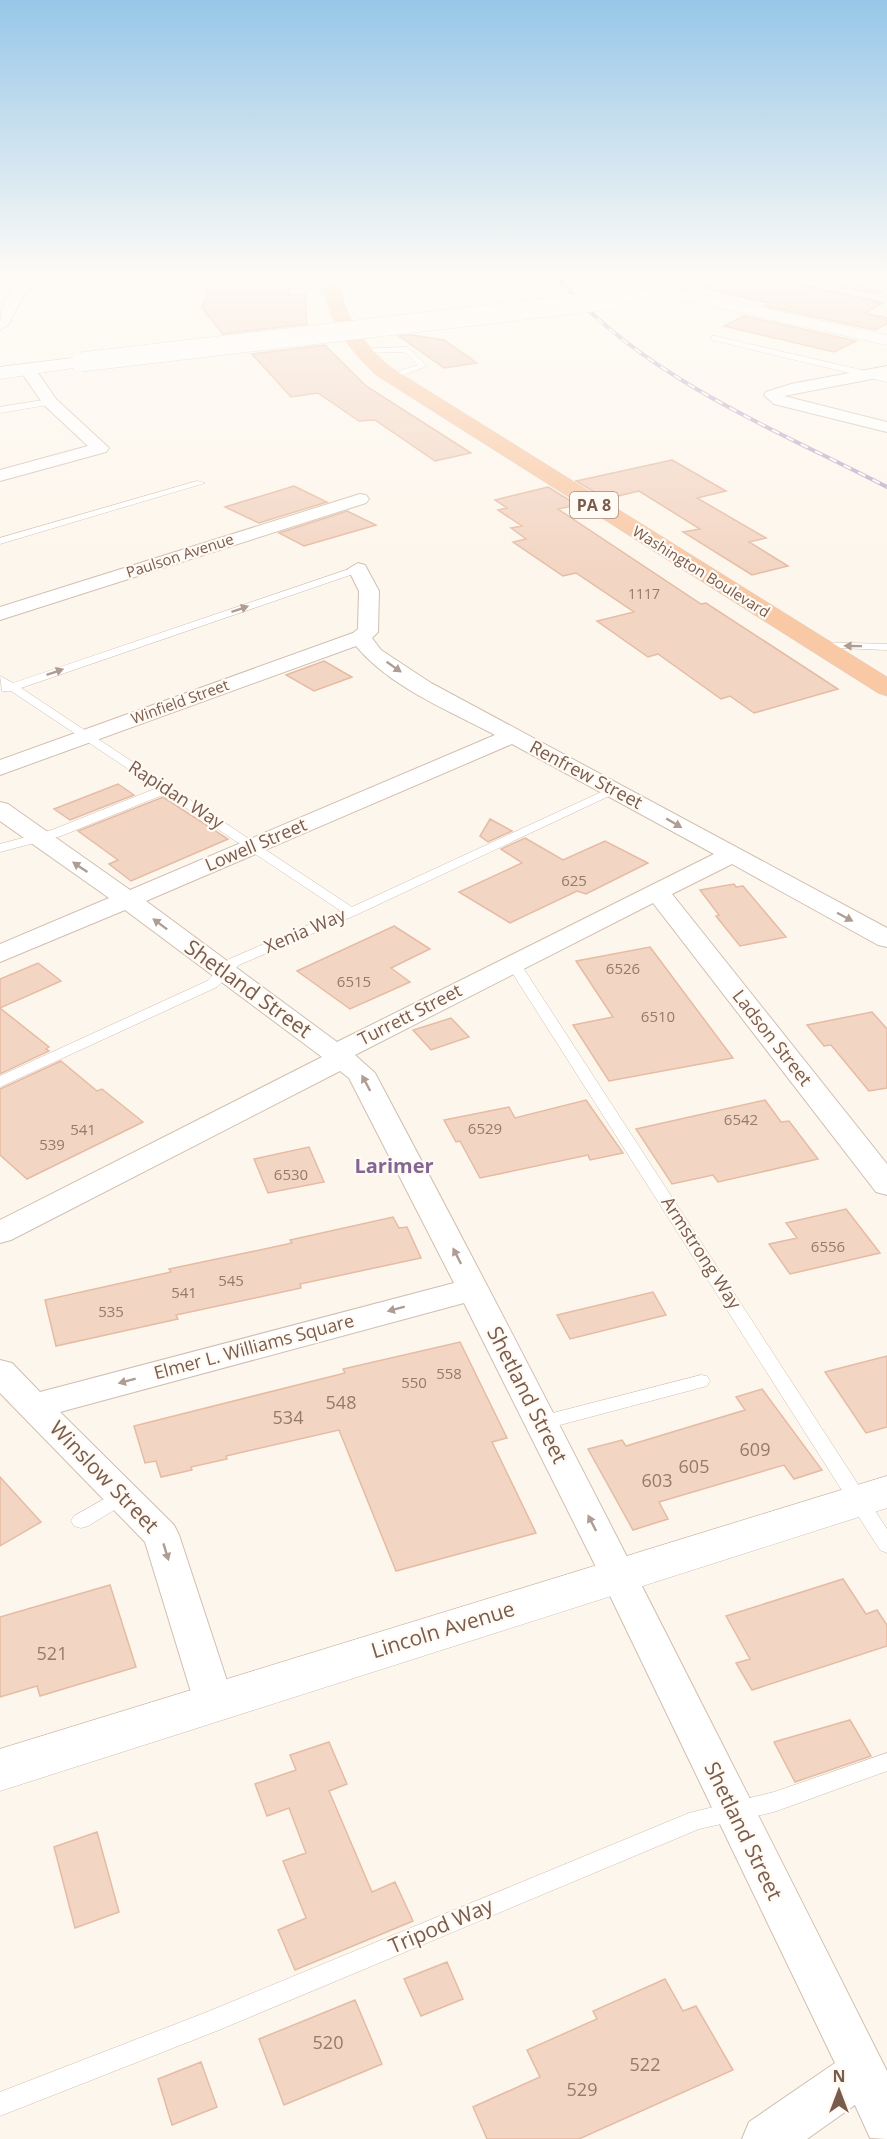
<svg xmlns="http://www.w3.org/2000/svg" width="887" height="2139" font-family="'Open Sans',sans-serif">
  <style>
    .building { fill: #f3d5c3; stroke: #e6bba3; stroke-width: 1.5 }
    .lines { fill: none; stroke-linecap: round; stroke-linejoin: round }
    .service-casing { stroke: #d1beb0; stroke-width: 1 }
    .minor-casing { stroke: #d1beb0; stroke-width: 2 }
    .tertiary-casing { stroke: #d1beb0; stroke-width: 1 }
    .trunk-casing { stroke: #dad1cd; stroke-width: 1 }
    .service { fill: #fff; fill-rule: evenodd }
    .minor { fill: #fff; fill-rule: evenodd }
    .tertiary { fill: #fff; fill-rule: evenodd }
    .trunk { fill: #f9c8a4; fill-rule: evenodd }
    .rail-casing { stroke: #b9a8c9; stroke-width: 4 }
    .rail { stroke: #fffaf3; stroke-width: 2; stroke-dasharray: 8; stroke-linecap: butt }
    .tertiary-bridge-casing { stroke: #d1beb0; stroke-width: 20; stroke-linecap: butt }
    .tertiary-bridge { stroke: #fff; stroke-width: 19 }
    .oneway { fill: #af9d94 }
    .labels { text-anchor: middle; stroke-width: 4.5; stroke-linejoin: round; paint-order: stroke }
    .far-number-label { font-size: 14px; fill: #987a6a }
    .far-street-label { font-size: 15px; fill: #7a5c4d; stroke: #fffaf3 }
    .number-label { font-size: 15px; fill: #987a6a }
    .shield { fill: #fffaf3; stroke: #a28b7f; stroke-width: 1.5 }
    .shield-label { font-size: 16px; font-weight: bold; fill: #7a5c4d }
    .street-label { font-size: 18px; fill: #7a5c4d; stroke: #fffaf3 }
    .near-number-label { font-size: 18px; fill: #987a6a }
    .neighbourhood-label { font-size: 20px; font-weight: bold; fill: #846695; stroke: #fffaf3 }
    .near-street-label { font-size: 21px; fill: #7a5c4d; stroke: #fffaf3 }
  </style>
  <rect width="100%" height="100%" fill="#fdf6ec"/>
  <!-- building -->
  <path class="building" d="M217 272H298L288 295 305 294 307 324 223 334 202 308 211 278Z
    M742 272 883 303 865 313 887 318V324L875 330 765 306 769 303 705 288Z
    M771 272H875L850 284 883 291 877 294Z
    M744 316 856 341 834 352 724 326Z
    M412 335 444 340 477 363 444 368 399 336Z
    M325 345 366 386 471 453 435 461 375 420 359 421 318 393 291 397 252 354Z
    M672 460 726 491 697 498 766 538 749 542 788 566 752 575 683 532 700 529 639 491 606 499 576 481Z
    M294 486 327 502 259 523 225 507Z
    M548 487 577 505 558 509 701 604 706 603 838 689 754 713 730 696 721 699 658 654 648 657 597 621 634 612 576 573 563 576 513 542 526 539 511 528 522 526 498 510 507 508 495 500Z
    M347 511 376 525 304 546 279 533Z
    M324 661 352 677 314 691 286 675Z
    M118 784 134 795 70 820 54 809Z
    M163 797 228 839 131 881 109 864 118 860 78 831Z
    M490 819 512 831 488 842 480 836Z
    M525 838 563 860 605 841 648 863 586 894 577 891 510 923 459 892 522 863 501 849Z
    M734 884 736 887 743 886 786 937 740 946 716 916 719 915 700 890Z
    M394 926 430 949 391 968 410 982 350 1009 297 971Z
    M650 947 733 1058 609 1081 573 1025 613 1017 576 961Z
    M38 963 61 981 0 1008V979Z
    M0 1008 49 1047 46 1049 49 1051 0 1074Z
    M872 1012 887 1029V1088L869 1091 831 1045 824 1046 807 1025Z
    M451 1018 469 1037 431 1050 413 1030Z
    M61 1061 97 1091 102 1089 143 1122 27 1179 0 1155V1089Z
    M586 1100 623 1153 590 1160 588 1155 480 1178 460 1141 456 1142 444 1120 509 1107 515 1118Z
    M765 1100 781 1122 789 1121 818 1159 718 1182 713 1175 672 1184 636 1129Z
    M309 1147 324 1182 268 1193 254 1159Z
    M846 1209 880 1253 790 1274 769 1244 797 1238 786 1223Z
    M393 1217 399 1228 407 1227 421 1258 300 1284 301 1288 176 1315 178 1319 56 1346 45 1300 171 1272 169 1269 250 1252 292 1243 290 1240Z
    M653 1292 666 1315 570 1339 557 1315Z
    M460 1342 507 1438 492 1442 536 1533 396 1571 339 1430 226 1456 227 1459 191 1467 192 1470 161 1477 156 1461 145 1463 134 1426 345 1373 343 1369Z
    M887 1356V1427L866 1433 825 1372Z
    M762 1389 822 1470 794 1479 784 1465 659 1502 668 1519 633 1530 588 1449 622 1440 626 1446 745 1410 736 1397Z
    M0 1477 41 1522 0 1546Z
    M843 1579 866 1614 877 1610 887 1625V1646L752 1690 736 1663 750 1659 726 1616Z
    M110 1585 136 1667 40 1696 37 1686 0 1697V1617Z
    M850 1720 871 1756 795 1782 774 1742Z
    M329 1742 347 1784 329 1791 372 1892 395 1882 413 1921 295 1970 278 1930 306 1918 283 1861 306 1853 289 1808 267 1816 255 1784 296 1770 290 1755Z
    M97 1832 119 1912 75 1928 54 1847Z
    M447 1962 463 1999 421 2016 404 1979Z
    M665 1979 683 2011 696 2006 733 2070 579 2139H487L473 2107 540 2077 527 2050 597 2019 593 2011Z
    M355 2000 382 2064 284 2105 259 2039Z
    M201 2062 217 2107 172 2125 158 2079Z"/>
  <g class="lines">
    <defs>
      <path id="service" d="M749 272H762L887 298V302Z
        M715 336 887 376V382L712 340V336Z
        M407 347 427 366 390 380 386 377 387 375 418 365 405 352 361 353 357 351 361 349Z
        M50 399 54 402 53 404 0 413V407Z
        M197 481 205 483 0 544V538Z
        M358 566 363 569 362 571 21 688 352 907 612 787 616 786 622 790 356 915 239 965 217 987 0 1087V1076L207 981 229 959 341 911 165 794 61 836 0 852V844L52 830 157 788 11 691H2L0 676 13 683Z
        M818 642 887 644V650L814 647 813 645Z
        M513 959 520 963 887 1529V1553L880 1550 506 963Z
        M701 1375 707 1376 710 1381 707 1386 541 1430 535 1428 532 1423 535 1418 541 1416Z
        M122 1489 129 1491 132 1496 129 1501 88 1526 81 1528 74 1526 71 1521 74 1516Z
        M887 1753V1771L774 1812 699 1829 219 2030 0 2116V2092L207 2012 689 1813 774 1792Z"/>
      <path id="minor" d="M39 272H56L25 292 8 325 0 330C0 296 12 287 39 272Z
        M695 272H713L668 294 663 295 656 291Z
        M27 364 33 366 56 399 109 448 106 452 0 481V470L88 446 44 405 19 369Z
        M887 366V376L784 396 887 422V432L774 404 764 395 766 392 791 384Z
        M360 494 366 495 369 499 366 503 0 620V607Z
        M358 563 365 565 379 591 378 632 372 638 381 650 431 683 887 928V947L878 945 732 864 672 894 887 1164V1195L876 1192 653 903 355 1055 375 1073C551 1403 719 1737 887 2071V2139L870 2138 855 2105 807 2139H742L749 2122 835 2063 600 1575 464 1303 60 1412 174 1525 179 1535 234 1702 228 1714 214 1719 200 1714 194 1702 145 1542 0 1393V1360L12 1363 40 1392 454 1283 349 1078 340 1071 11 1240 0 1243V1220L322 1057 125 910 0 962V944L109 898 0 821V802L8 804 130 890 495 735C448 710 390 687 356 646L0 775V760L353 633 358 629 359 591 348 569ZM512 744 714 854 337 1042 146 901Z"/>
      <path id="tertiary" d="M663 286 887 335V345L663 296 610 305 602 300 610 295Z
        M81 357 90 362 87 366 0 379V367Z
        M887 1476V1508L0 1791V1749Z"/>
      <path id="trunk" d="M323 272H339C341 312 360 341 390 367L887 677V696L878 693 376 375C347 348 322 314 323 272Z"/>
    </defs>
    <!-- service casing -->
    <use href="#service" class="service-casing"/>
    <!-- minor casing -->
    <use href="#minor" class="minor-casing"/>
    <!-- tertiary casing -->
    <use href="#tertiary" class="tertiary-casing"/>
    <!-- trunk casing -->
    <use href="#trunk" class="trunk-casing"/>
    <!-- service -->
    <use href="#service" class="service"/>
    <!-- minor -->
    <use href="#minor" class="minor"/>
    <!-- tertiary -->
    <use href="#tertiary" class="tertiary"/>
    <!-- trunk -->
    <use href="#trunk" class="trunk"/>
    <defs>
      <path id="rail" d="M553 272C635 374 773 428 887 487"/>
    </defs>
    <!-- rail casing -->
    <use href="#rail" class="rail-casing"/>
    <!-- rail -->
    <use href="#rail" class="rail"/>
    <defs>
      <path id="tertiary-bridge" d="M81 362 610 300"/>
    </defs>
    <!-- tertiary-bridge casing -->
    <use href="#tertiary-bridge" class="tertiary-bridge-casing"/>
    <!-- tertiary-bridge -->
    <use href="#tertiary-bridge" class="tertiary-bridge"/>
  </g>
  <!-- one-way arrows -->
  <defs><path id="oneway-solid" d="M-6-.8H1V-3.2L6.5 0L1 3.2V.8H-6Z" transform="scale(1.5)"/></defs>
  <g class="oneway">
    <use href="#oneway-solid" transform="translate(240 609) rotate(-19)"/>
    <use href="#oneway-solid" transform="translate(853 646) rotate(-179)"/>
    <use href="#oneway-solid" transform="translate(394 667) rotate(35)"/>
    <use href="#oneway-solid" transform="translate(55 672) rotate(-19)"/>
    <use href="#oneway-solid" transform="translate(674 823) rotate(30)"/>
    <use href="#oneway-solid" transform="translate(80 867) rotate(-146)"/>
    <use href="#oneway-solid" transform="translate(845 917) rotate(28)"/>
    <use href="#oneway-solid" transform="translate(160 924) rotate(-143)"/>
    <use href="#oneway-solid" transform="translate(366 1083) rotate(-118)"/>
    <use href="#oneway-solid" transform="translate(457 1256) rotate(-117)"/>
    <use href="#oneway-solid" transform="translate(396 1309) rotate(165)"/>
    <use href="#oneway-solid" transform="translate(127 1381) rotate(165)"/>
    <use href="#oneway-solid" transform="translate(592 1523) rotate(-117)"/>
    <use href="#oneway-solid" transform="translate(166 1552) rotate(73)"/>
  </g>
  <!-- sky -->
  <linearGradient id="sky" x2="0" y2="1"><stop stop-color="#97c7e8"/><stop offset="0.48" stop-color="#fefbf6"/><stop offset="1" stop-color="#fefbf6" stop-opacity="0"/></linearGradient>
  <rect width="887" height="571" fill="url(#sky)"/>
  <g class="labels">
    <!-- far-number labels -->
    <g class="far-number-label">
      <text x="644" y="599">1117</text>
    </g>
    <!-- far-street labels -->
    <g class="far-street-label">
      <text transform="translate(180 556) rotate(-18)" y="5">Paulson Avenue</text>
      <text transform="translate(701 572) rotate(32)" y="5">Washington Boulevard</text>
      <text transform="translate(180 702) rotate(-20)" y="5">Winfield Street</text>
    </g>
    <!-- number labels -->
    <g class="number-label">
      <text x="574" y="886">625</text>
      <text x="623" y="974">6526</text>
      <text x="354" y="987">6515</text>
      <text x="658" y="1022">6510</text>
      <text x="741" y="1125">6542</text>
      <text x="485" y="1134">6529</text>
      <text x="83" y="1135">541</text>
      <text x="52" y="1150">539</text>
      <text x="291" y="1180">6530</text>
      <text x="828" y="1252">6556</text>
      <text x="231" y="1286">545</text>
      <text x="184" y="1298">541</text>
      <text x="111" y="1317">535</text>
      <text x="449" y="1379">558</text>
      <text x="414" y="1388">550</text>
    </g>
    <!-- shield labels -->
    <rect class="shield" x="570" y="492" width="48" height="26" rx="4.5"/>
    <g class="shield-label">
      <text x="594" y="511">PA 8</text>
    </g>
    <!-- street labels -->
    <g class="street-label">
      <text transform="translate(586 775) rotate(28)" y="6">Renfrew Street</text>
      <text transform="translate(176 795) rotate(33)" y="6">Rapidan Way</text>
      <text transform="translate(256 845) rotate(-23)" y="6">Lowell Street</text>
      <text transform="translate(305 931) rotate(-23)" y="6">Xenia Way</text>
      <text transform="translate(410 1015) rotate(-27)" y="6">Turrett Street</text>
      <text transform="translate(772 1038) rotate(52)" y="6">Ladson Street</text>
      <text transform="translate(701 1253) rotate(57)" y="6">Armstrong Way</text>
      <text transform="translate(254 1347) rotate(-15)" y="6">Elmer L. Williams Square</text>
    </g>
    <!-- near-number labels -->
    <g class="near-number-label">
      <text x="341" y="1409">548</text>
      <text x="288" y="1424">534</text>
      <text x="755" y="1456">609</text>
      <text x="694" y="1473">605</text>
      <text x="657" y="1487">603</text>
      <text x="52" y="1660">521</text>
      <text x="328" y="2049">520</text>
      <text x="645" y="2071">522</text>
      <text x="582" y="2096">529</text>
    </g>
    <!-- neighbourhood labels -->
    <g class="neighbourhood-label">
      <text x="394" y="1173">Larimer</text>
    </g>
    <!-- near-street labels -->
    <g class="near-street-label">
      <text transform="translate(248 989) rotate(36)" y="7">Shetland Street</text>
      <text transform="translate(527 1395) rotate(63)" y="7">Shetland Street</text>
      <text transform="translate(104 1477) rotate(46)" y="7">Winslow Street</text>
      <text transform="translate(443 1630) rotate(-17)" y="7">Lincoln Avenue</text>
      <text transform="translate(743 1831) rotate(64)" y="7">Shetland Street</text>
      <text transform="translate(441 1926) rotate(-23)" y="7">Tripod Way</text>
    </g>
  </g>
  <!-- north arrow -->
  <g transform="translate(839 2091)" stroke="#fffaf3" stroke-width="4.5" paint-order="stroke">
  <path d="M0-4.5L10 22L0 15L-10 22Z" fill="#7a5c4d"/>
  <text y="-9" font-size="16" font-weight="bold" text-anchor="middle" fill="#7a5c4d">N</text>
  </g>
</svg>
